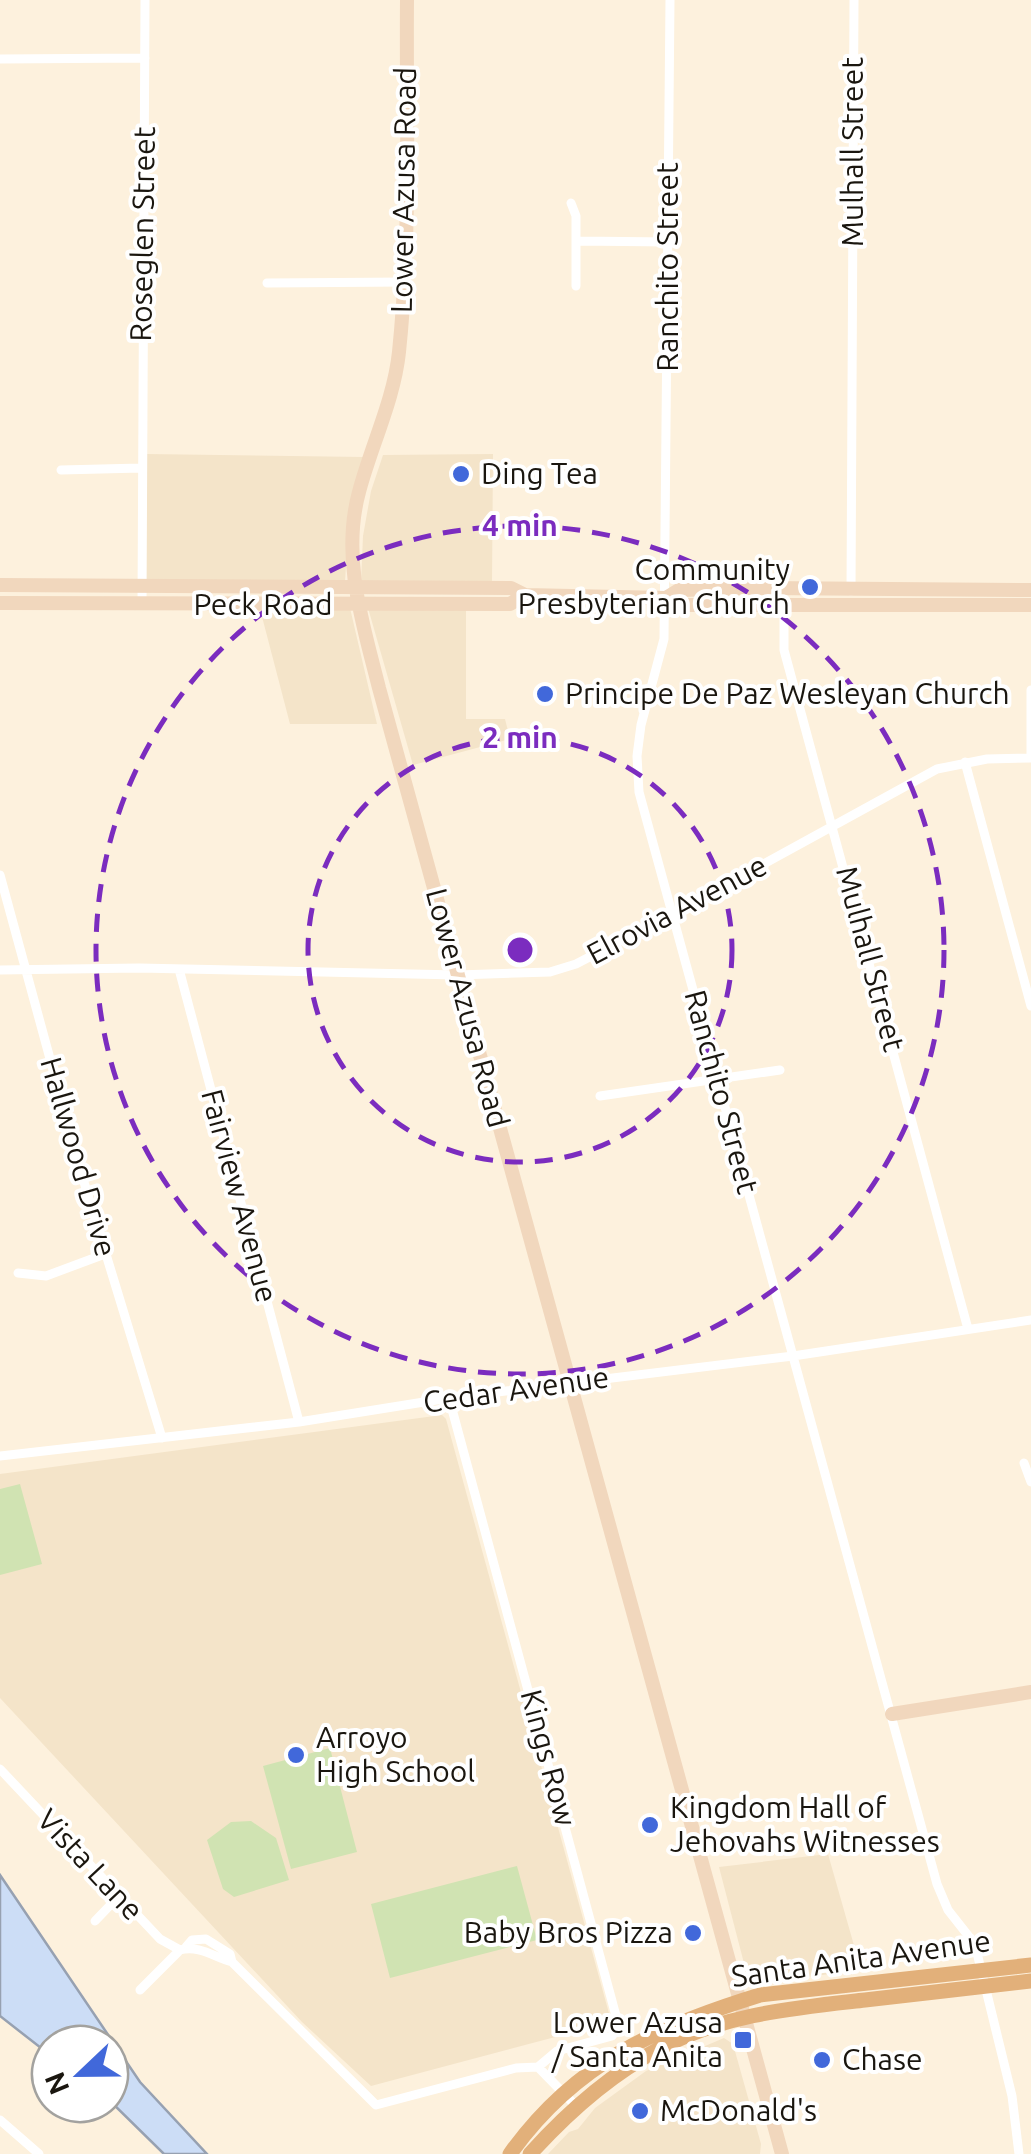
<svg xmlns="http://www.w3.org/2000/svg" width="1031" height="2154" font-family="Ubuntu,sans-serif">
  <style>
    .built { fill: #f4e4c9 }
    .green { fill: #d0e3b2 }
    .water { fill: #ccddf6; stroke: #97a1b1; stroke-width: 2.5 }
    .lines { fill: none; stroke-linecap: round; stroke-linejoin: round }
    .street { stroke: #fff; stroke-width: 9 }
    .secondary { stroke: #f1d7bd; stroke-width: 14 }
    .primary { stroke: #e2b07a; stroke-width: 15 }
    .ring { fill: none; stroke: #7b2cbf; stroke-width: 5; stroke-dasharray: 18 12 }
    .poi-dot { fill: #4168da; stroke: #fff; stroke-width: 4 }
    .labels { text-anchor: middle; stroke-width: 8; stroke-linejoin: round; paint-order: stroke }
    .street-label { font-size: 30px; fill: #1a160f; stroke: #fff }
    .poi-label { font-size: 30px; fill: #1a160f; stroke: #fff; text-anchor: start }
    .centre { fill: #7b2cbf; stroke: #fff; stroke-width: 5 }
    .ring-label { font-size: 30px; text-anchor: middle; font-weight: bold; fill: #7b2cbf; stroke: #fff; stroke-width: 8; stroke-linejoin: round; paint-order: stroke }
  </style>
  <rect width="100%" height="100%" fill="#fdf1dd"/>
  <!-- built -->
  <path class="built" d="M146 454 364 457 349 516 345 582 145 583Z
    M493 454 492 583 361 582 363 536 371 491 383 455Z
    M466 606V719H505L510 739 413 765 368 608Z
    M350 608 377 724H290L260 609Z
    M442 1415 446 1419 610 2017 608 2023 371 2086 302 2022 0 1698V1474Z
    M828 1854 861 1970 761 1983 746 1971 719 1867Z
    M724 2038 733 2044 761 2144 760 2154H548L569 2132 578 2129 595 2108 646 2071Z"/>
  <!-- green -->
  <path class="green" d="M20 1484 42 1564 0 1575V1489Z
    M330 1748 357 1852 291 1869 263 1766Z
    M251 1821 276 1838 289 1880 234 1897 223 1889 207 1840 231 1822Z
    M517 1866 537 1940 390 1978 371 1904Z"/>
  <!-- water -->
  <path class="water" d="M0 1875 140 2082 207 2154H164L110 2101V2044H50V2055L0 2016Z"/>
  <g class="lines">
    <!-- street -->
    <path class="street" d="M670 0 664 639 641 725 637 756 639 792 937 1884 948 1910 974 1943 978 1957 1012 2096 1019 2154
      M0 59 145 58
      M571 203 576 216V286
      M577 241 669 242
      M267 283 406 282
      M61 470 141 468
      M851 591 854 0
      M784 601V650L968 1329
      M142 604 145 0
      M1031 690V758
      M965 762 1031 1006
      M0 875 80 1169 162 1438
      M179 969 299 1422
      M0 970 139 968 458 975 550 972 576 964 672 914 937 769 987 759 1031 758
      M600 1096 780 1070
      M18 1273 46 1276 105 1254
      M449 1398 619 2027 612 2036 557 2051 538 2067
      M0 1456 299 1422 449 1398 793 1356 1031 1320
      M1024 1463 1031 1482
      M0 1769 160 1939 180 1950C199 1945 214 1957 232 1962
      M95 1921 119 1896
      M186 1947 192 1940 206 1939 230 1954 232 1962 376 2105 516 2068 538 2067 576 2106
      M140 1990 180 1950
      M0 2120 39 2154"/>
    <!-- secondary -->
    <path class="secondary" d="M407 0C406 117 411 236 399 352 394 400 371 446 359 492 341 558 363 624 379 688L782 2154
      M0 585 511 588 525 595 666 598 683 605H1031
      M666 598 679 590 764 588 1031 590
      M0 603 510 604 525 595
      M892 1714 1031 1692"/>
    <!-- primary -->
    <path class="primary" d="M510 2154C575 2063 656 2027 760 1995L1031 1965
      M530 2154C568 2112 609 2075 659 2049 723 2014 794 2008 865 2000 920 1994 976 1987 1031 1981"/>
  </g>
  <!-- distance rings -->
  <g class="ring">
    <circle cx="520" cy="950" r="212"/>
    <circle cx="520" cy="950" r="424"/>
  </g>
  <!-- markers -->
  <g class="poi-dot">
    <circle cx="461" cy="474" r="10"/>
    <circle cx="810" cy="587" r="10"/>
    <circle cx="545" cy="694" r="10"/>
    <circle cx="296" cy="1755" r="10"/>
    <circle cx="650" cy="1825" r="10"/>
    <circle cx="693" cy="1933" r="10"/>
    <rect x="733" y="2030" width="20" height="20" rx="5"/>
    <circle cx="822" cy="2060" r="10"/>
    <circle cx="640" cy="2111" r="10"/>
  </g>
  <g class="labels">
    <!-- street labels -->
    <g class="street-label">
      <text transform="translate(853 152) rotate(-90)" y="10">Mulhall Street</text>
      <text transform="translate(404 190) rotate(-89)" y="10">Lower Azusa Road</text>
      <text transform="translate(143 234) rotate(-89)" y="10">Roseglen Street</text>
      <text transform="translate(668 267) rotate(-90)" y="10">Ranchito Street</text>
      <text x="263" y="615">Peck Road</text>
      <text transform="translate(677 910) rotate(-28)" y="10">Elrovia Avenue</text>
      <text transform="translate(870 959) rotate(75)" y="10">Mulhall Street</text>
      <text transform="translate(467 1008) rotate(75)" y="10">Lower Azusa Road</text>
      <text transform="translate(721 1092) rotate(75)" y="10">Ranchito Street</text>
      <text transform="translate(78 1157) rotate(74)" y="10">Hallwood Drive</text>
      <text transform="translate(239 1196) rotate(75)" y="10">Fairview Avenue</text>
      <text transform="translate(516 1390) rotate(-8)" y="10">Cedar Avenue</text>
      <text transform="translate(548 1758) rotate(75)" y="10">Kings Row</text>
      <text transform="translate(90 1865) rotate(47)" y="10">Vista Lane</text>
      <text transform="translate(861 1959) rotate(-8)" y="10">Santa Anita Avenue</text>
    </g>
    <!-- poi labels -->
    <g class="poi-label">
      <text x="481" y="484">Ding Tea</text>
      <text x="790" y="580" text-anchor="end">Community<tspan x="790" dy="34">Presbyterian Church</tspan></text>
      <text x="565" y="704">Principe De Paz Wesleyan Church</text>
      <text x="316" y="1748">Arroyo<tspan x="316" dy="34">High School</tspan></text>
      <text x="670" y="1818">Kingdom Hall of<tspan x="670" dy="34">Jehovahs Witnesses</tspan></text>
      <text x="673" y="1943" text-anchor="end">Baby Bros Pizza</text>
      <text x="723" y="2033" text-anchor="end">Lower Azusa<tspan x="723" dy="34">/ Santa Anita</tspan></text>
      <text x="842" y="2070">Chase</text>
      <text x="660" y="2121">McDonald's</text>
    </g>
  </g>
  <circle cx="520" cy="950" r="15" class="centre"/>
  <g class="ring-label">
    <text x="520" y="536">4 min</text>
    <text x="520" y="748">2 min</text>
  </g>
  <!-- north arrow -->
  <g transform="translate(80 2074) rotate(248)"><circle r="48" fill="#ffffff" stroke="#a3a29f" stroke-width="2.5"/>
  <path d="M0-8L18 38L0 25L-18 38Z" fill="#4168da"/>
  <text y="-15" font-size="28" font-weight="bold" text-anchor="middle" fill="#1a160f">N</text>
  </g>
</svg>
